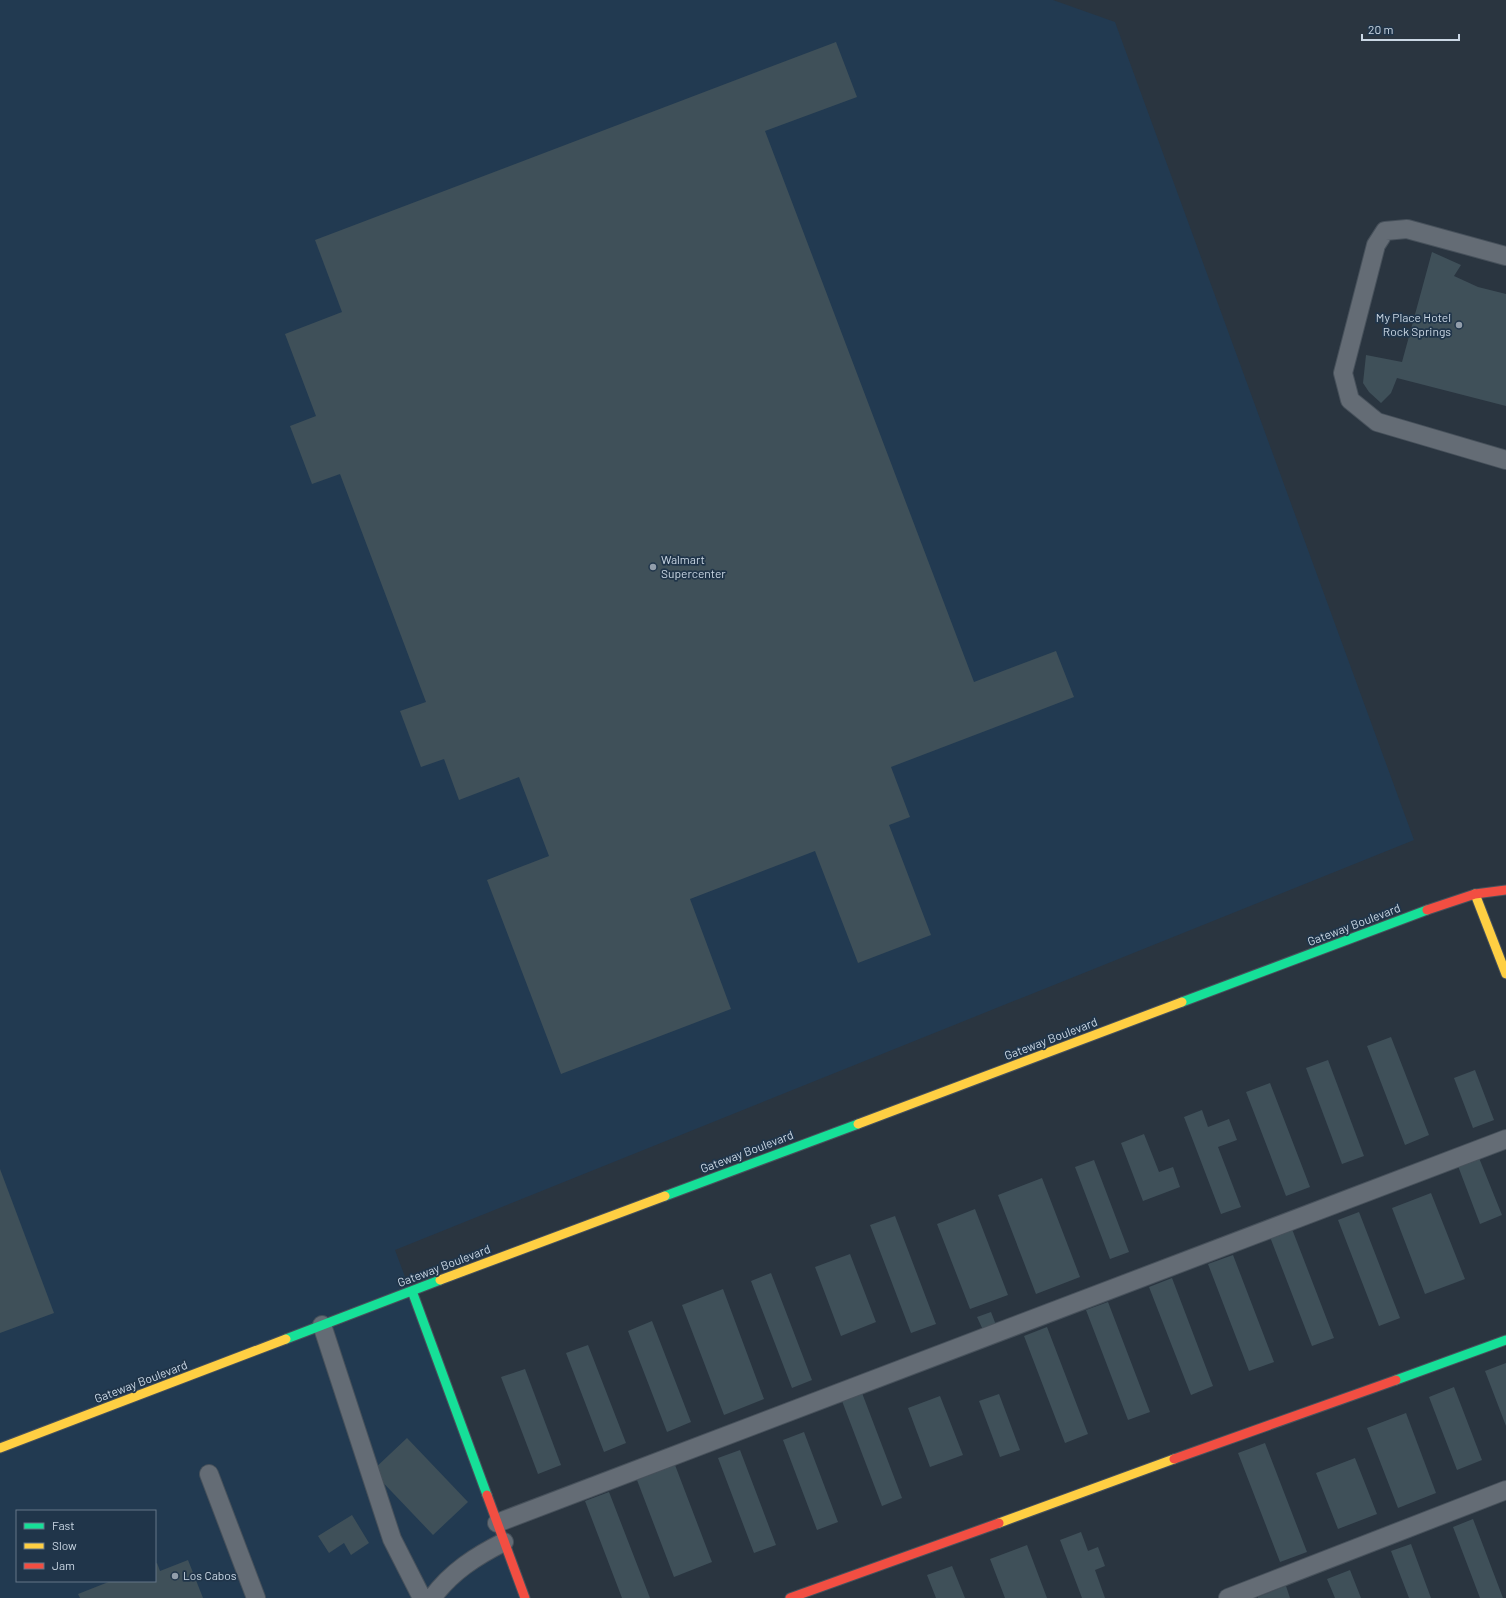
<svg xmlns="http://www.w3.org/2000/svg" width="1506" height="1598" font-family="Barlow,sans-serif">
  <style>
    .built { fill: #223a51; fill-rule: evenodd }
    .building { fill: #3f5059 }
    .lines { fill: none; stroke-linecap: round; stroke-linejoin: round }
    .lane-casing { stroke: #47515b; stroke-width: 20 }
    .fast-casing { stroke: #47515b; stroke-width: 11 }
    .slow-casing { stroke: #47515b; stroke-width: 11 }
    .jam-casing { stroke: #47515b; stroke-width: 11 }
    .lane { stroke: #646c75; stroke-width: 18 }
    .fast { stroke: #16e098; stroke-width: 9 }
    .slow { stroke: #ffcf43; stroke-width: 9 }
    .jam { stroke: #f24e42; stroke-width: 9 }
    .poi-dot { fill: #929eab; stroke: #20354a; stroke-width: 1.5 }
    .labels { text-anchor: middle; stroke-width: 3.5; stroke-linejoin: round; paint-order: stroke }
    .poi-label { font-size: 12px; fill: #cad7e4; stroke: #20354a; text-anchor: start }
    .street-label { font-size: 12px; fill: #cad7e4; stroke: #20354a }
  </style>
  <rect width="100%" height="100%" fill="#2a3540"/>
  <!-- built -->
  <path class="built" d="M0 0H1053L1115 22 1414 840 395 1250 525 1598H0ZM17 1511H155V1581H17Z"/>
  <!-- building -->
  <path class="building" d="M836 42 857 97 765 131 974 682 1056 651 1074 697 891 767 910 817 889 825 931 935 858 963 815 851 690 899 731 1009 561 1074 487 880 549 856 519 777 459 800 444 759 421 767 400 711 426 702 340 474 312 484 290 426 316 416 285 334 342 312 315 240Z
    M1432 252 1461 265 1454 276 1478 287 1506 294V406L1397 378 1391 393 1381 403 1369 392 1363 383 1366 355 1402 362Z
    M1391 1037 1429 1135 1405 1145 1367 1046Z
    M1328 1060 1364 1156 1342 1164 1306 1068Z
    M1475 1070 1494 1120 1473 1128 1454 1078Z
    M1270 1083 1310 1187 1286 1196 1246 1092Z
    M1202 1110 1208 1127 1229 1119 1237 1140 1218 1147 1241 1207 1221 1214 1184 1117Z
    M1144 1134 1159 1172 1173 1167 1180 1187 1143 1201 1121 1143Z
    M1479 1158 1502 1215 1480 1224 1458 1166Z
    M1094 1160 1129 1252 1110 1259 1075 1167Z
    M0 1169 54 1313 0 1333Z
    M1042 1178 1080 1277 1036 1294 998 1195Z
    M1431 1193 1465 1279 1425 1294 1392 1208Z
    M975 1209 1008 1295 970 1309 937 1224Z
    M1359 1212 1400 1318 1379 1326 1338 1220Z
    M895 1216 936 1324 911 1333 870 1225Z
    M1292 1229 1334 1338 1312 1346 1270 1237Z
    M850 1254 876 1322 841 1336 815 1267Z
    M1233 1255 1274 1362 1249 1371 1208 1264Z
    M771 1273 812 1380 792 1388 751 1281Z
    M1172 1278 1213 1386 1191 1395 1149 1287Z
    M723 1289 764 1399 724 1415 682 1305Z
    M1108 1302 1150 1412 1128 1420 1086 1310Z
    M991 1312 996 1325 983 1330 977 1317Z
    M652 1321 691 1422 667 1432 628 1331Z
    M1047 1327 1088 1434 1065 1443 1024 1336Z
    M588 1345 626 1443 604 1452 566 1353Z
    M1506 1363V1426L1485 1371Z
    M525 1369 561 1465 538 1474 501 1377Z
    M1454 1387 1482 1460 1457 1470 1429 1397Z
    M862 1393 902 1498 882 1506 842 1401Z
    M999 1394 1020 1450 1000 1457 979 1401Z
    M940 1396 963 1455 930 1467 908 1408Z
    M1406 1413 1436 1493 1398 1508 1367 1428Z
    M804 1432 838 1522 817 1530 783 1440Z
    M407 1438 468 1502 433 1535 372 1471Z
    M1265 1443 1307 1552 1280 1562 1238 1453Z
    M740 1450 776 1545 754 1553 718 1458Z
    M1355 1458 1377 1514 1338 1529 1316 1473Z
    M675 1465 712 1562 674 1577 637 1480Z
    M609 1492 650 1598H622L585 1501Z
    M352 1515 369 1543 351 1555 344 1543 329 1553 318 1536Z
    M1473 1519 1503 1598H1480L1453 1527Z
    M1081 1532 1088 1551 1098 1547 1105 1566 1095 1570 1105 1598H1082L1060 1540Z
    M1411 1544 1431 1598H1409L1391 1551Z
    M1027 1545 1047 1598H1005L990 1559Z
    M188 1560 203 1598H80L78 1594 111 1581H155V1564L157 1563 160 1571Z
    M952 1566 965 1598H936L927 1575Z
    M1350 1570 1361 1598H1335L1327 1579Z
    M1286 1586 1290 1598H1258V1597Z"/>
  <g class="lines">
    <defs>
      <path id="lane" d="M1506 256 1407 229 1385 231 1376 245 1343 373 1350 400 1377 422 1506 460
        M322 1325 392 1539 422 1598
        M209 1474 256 1598
        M497 1523 1506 1139
        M432 1598C451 1572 476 1556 504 1542
        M1228 1598 1506 1490"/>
      <path id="fast" d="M1182 1002 1427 910
        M665 1196 858 1124
        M412 1291 487 1495
        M286 1339 440 1280
        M1396 1380 1506 1340"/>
      <path id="slow" d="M1475 894 1506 974
        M858 1124 1182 1002
        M440 1280 665 1196
        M0 1448 286 1339
        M999 1523 1174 1459"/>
      <path id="jam" d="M1427 910 1475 894 1506 890
        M1174 1459 1396 1380
        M487 1495 525 1598
        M790 1598 999 1523"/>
    </defs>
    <!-- lane casing -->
    <use href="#lane" class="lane-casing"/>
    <!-- fast casing -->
    <use href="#fast" class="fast-casing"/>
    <!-- slow casing -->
    <use href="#slow" class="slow-casing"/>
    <!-- jam casing -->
    <use href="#jam" class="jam-casing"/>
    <!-- lane -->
    <use href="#lane" class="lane"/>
    <!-- fast -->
    <use href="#fast" class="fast"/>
    <!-- slow -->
    <use href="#slow" class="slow"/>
    <!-- jam -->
    <use href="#jam" class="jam"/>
  </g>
  <!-- markers -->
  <g class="poi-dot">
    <circle cx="1459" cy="325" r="4"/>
    <circle cx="653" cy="567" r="4"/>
    <circle cx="175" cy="1576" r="4"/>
  </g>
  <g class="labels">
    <!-- poi labels -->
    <g class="poi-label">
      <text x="1451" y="322" text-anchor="end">My Place Hotel<tspan x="1451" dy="14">Rock Springs</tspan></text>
      <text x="661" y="564">Walmart<tspan x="661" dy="14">Supercenter</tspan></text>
      <text x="183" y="1580">Los Cabos</text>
    </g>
    <!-- street labels -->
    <g class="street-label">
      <text transform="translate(1354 925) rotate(-21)" y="4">Gateway Boulevard</text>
      <text transform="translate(1051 1039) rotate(-21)" y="4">Gateway Boulevard</text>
      <text transform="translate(747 1152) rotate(-21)" y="4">Gateway Boulevard</text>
      <text transform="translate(444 1266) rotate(-21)" y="4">Gateway Boulevard</text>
      <text transform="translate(141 1382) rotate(-21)" y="4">Gateway Boulevard</text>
    </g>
  </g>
  <!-- legend -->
  <rect x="16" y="1510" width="140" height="72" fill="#20354a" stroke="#647688"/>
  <rect x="24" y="1523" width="20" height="6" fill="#16e098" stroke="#647688"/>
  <text x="52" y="1530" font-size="12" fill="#cad7e4">Fast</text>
  <rect x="24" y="1543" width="20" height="6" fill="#ffcf43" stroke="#647688"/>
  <text x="52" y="1550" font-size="12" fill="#cad7e4">Slow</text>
  <rect x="24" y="1563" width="20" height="6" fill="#f24e42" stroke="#647688"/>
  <text x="52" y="1570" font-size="12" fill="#cad7e4">Jam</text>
  <!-- scale -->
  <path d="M1362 34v6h97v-6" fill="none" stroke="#cad7e4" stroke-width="2"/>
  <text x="1368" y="34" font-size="12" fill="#cad7e4" stroke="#20354a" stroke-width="3" paint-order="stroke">20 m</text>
</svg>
